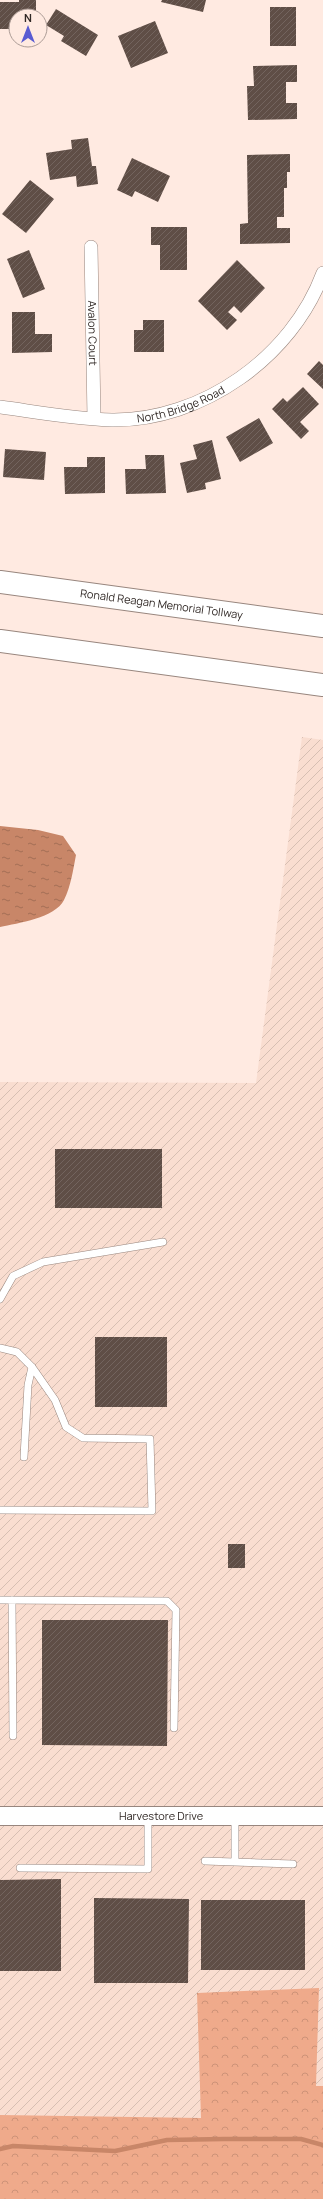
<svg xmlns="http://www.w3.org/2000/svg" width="323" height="2199" font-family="Manrope,sans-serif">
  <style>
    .industrial { fill: url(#industrial-furrows) }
    .forest { fill: url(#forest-crowns) }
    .water { fill: url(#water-ripples) }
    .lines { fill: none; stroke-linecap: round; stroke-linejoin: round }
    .stream { stroke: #c88668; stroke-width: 4.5 }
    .building { fill: url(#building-hatch) }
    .lane-casing { stroke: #98867e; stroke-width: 8 }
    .street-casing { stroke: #98867e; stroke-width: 14 }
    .secondary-casing { stroke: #98867e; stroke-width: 20 }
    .highway-casing { stroke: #98867e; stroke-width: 24 }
    .lane { stroke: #fff; stroke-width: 7 }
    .street { stroke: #fff; stroke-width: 13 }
    .secondary { stroke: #fff; stroke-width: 18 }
    .highway { stroke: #fff; stroke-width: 22 }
    .labels { text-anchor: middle; stroke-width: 4; stroke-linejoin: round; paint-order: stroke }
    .street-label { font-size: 11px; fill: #302825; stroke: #ffeae1 }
  </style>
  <defs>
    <pattern id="industrial-furrows" width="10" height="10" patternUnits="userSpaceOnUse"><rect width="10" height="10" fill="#f9ddd0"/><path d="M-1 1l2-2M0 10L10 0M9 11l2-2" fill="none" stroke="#d6beb2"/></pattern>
    <pattern id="forest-crowns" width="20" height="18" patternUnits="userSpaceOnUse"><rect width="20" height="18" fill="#efaa8b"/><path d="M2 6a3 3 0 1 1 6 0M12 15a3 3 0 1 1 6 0" fill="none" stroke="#cd9278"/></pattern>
    <pattern id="water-ripples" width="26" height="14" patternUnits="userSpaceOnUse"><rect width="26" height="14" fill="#c88668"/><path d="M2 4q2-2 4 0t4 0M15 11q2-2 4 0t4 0" fill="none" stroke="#a36e55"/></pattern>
    <pattern id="building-hatch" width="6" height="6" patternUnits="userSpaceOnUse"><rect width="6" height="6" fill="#5f4e46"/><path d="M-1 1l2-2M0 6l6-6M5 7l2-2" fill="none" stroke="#73645e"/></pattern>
  </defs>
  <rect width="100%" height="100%" fill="#ffeae1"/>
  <!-- industrial -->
  <path class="industrial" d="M302 737 323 740V2199H0V1082L256 1083Z"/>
  <!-- forest -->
  <path class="forest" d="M319 1988 316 2086H323V2199H0V2115L201 2118 197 1993Z"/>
  <!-- water -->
  <path class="water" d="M0 826 38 830 63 836 76 855C73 870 71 886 64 900 55 918 18 923 0 927Z"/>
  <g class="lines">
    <!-- stream -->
    <path class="stream" d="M0 2149 13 2146 115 2151 167 2140 224 2139H301L323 2145"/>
  </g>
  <!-- building -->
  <path class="building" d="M19 0H36V16H16V29H0V2H19Z
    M162 0H206L203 12 161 2Z
    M270 7H296V46H270Z
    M56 9 98 35 86 56 61 41 64 36 46 25Z
    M155 21 168 53 131 68 118 36Z
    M297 65V82H286V103H297V119L248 120 247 86H254L253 66Z
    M88 138 92 166H96L98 184 77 187 76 176 50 180 46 153 72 149 71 140Z
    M290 154V172H287V188H284V217H277V228H290V243L240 244V224L248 223 247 155Z
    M132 158 170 176 158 202 135 191 132 197 117 190Z
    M30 180 54 199 26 233 2 214Z
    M151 227H187V270H160V245H151Z
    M29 250 45 289 23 298 7 259Z
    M237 260 265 288 241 313 234 306 228 312 237 320 227 330 198 301Z
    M12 312H35V334H52V352L12 353Z
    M143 320H164V352H134V330H143Z
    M319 361 323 365V389L307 374Z
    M303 387 319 404 300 422 309 431 301 439 272 409 283 398 287 402Z
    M259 418 273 443 240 462 226 437Z
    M212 440 221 479 205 483 206 489 187 493 180 463 197 459 193 445Z
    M5 449 46 452 44 480 3 477Z
    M145 455H164L166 493 126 494 125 469H146Z
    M87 457H105V493L65 494 64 467H87Z
    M55 1149H162V1208H55Z
    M95 1337H167V1407H95Z
    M228 1544H245V1568H228Z
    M42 1620H168L167 1746 42 1745Z
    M61 1879V1971H0V1880Z
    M94 1898 189 1899 188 1983H94Z
    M201 1900H305V1970H201Z"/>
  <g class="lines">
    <defs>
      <path id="lane" d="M0 1299 13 1276 43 1262 163 1242
        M0 1348 17 1352 32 1367 55 1400 66 1427 83 1438 150 1439 152 1511 0 1510
        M24 1457 28 1385 32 1367
        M0 1600 167 1601 176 1610 174 1728
        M12 1600 13 1736
        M235 1816V1862
        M205 1861 293 1864
        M20 1868 148 1869V1816"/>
      <g id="street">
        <path id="s1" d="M91 247 94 418"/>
        <path id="s2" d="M0 407C37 412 75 419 112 420 202 421 292 357 323 273"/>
      </g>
      <g id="secondary">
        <path id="s3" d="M0 1816H323"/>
      </g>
      <g id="highway">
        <path id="s4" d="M0 582 323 626"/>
        <path d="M0 641 323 685"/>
      </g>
    </defs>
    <!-- lane casing -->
    <use href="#lane" class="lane-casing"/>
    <!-- street casing -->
    <use href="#street" class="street-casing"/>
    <!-- secondary casing -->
    <use href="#secondary" class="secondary-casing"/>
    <!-- highway casing -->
    <use href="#highway" class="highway-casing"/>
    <!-- lane -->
    <use href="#lane" class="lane"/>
    <!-- street -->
    <use href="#street" class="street"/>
    <!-- secondary -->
    <use href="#secondary" class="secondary"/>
    <!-- highway -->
    <use href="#highway" class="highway"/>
  </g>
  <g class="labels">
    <!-- street labels -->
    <g class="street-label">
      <text dy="4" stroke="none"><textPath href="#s1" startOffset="86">Avalon Court</textPath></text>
      <text dy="4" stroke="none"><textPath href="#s2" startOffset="184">North Bridge Road</textPath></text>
      <text dy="4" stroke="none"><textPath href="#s4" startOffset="163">Ronald Reagan Memorial Tollway</textPath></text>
      <text dy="4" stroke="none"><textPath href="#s3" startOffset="161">Harvestore Drive</textPath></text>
    </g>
  </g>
  <!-- north arrow -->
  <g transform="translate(28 28)"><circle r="19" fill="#ffeae1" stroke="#ac9c96"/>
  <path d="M0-3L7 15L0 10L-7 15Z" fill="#595bd2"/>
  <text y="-6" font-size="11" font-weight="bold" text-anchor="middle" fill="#302825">N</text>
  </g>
</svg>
